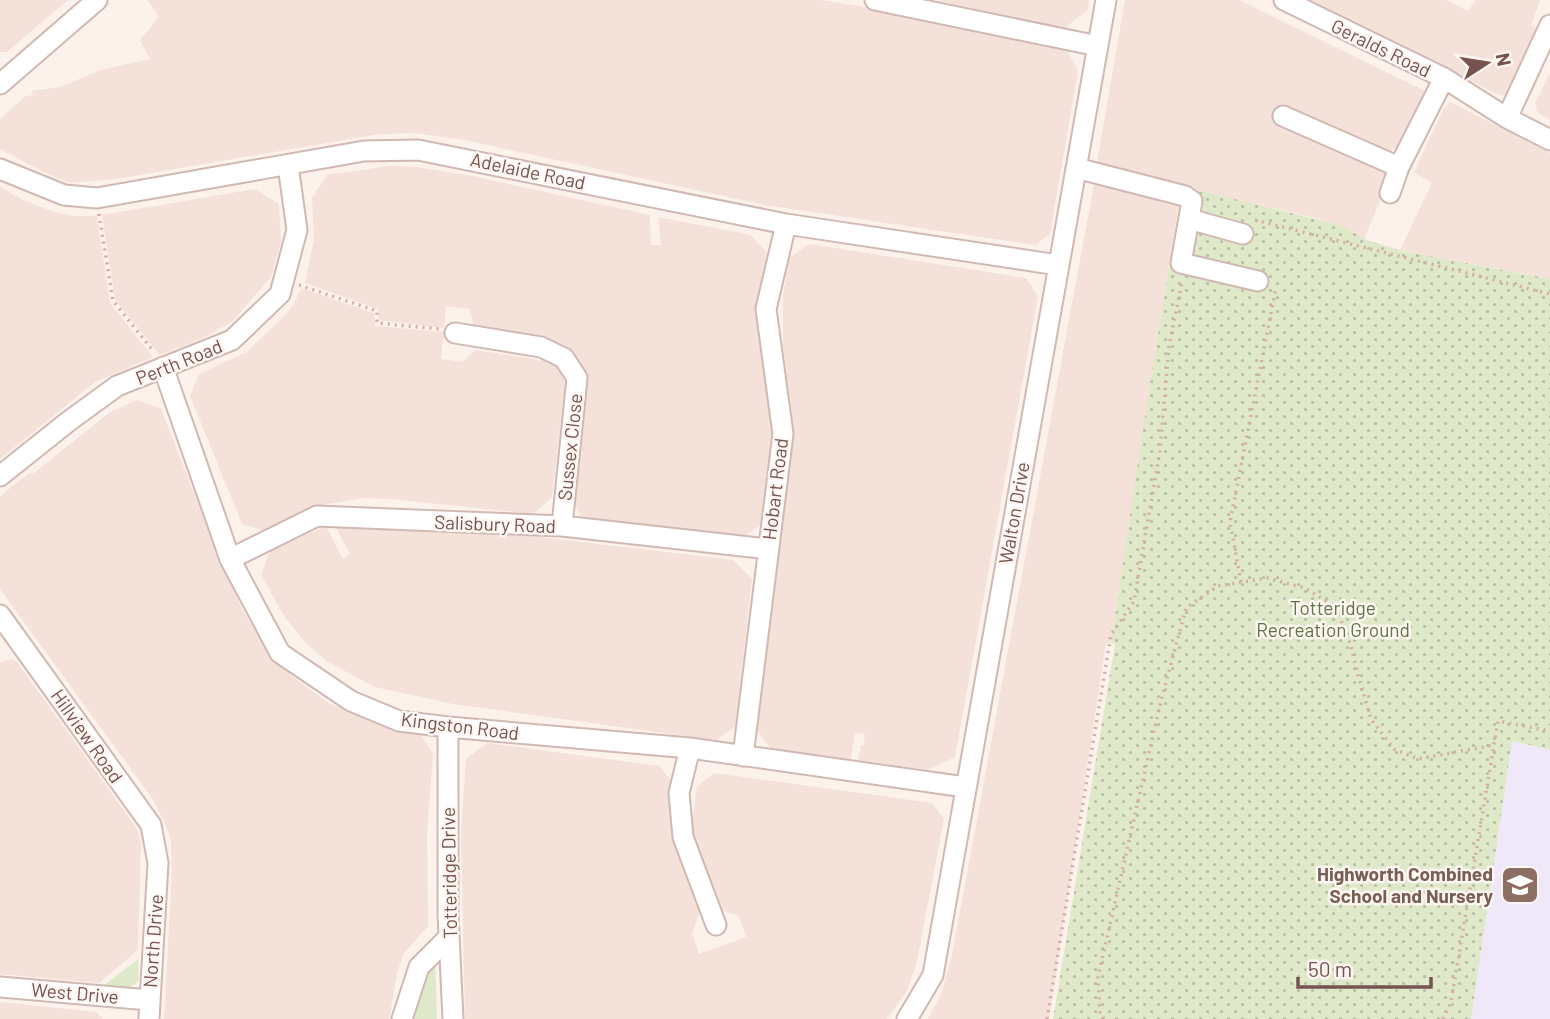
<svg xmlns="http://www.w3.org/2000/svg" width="1550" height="1019" font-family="Barlow,sans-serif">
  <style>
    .residential { fill: #f3e1da }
    .education { fill: #eee8f9 }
    .green { fill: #dfe9ca }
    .park { fill: url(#park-dots) }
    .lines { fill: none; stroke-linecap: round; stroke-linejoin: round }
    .minor-casing { stroke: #d0b9b3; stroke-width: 23 }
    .path { stroke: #d5ada7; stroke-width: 3.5; stroke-dasharray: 2 5; stroke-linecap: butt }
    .minor { stroke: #fff; stroke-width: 19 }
    .labels { text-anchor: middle; stroke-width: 5; stroke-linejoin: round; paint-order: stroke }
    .street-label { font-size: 19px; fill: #76534f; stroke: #fef6f2 }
    .park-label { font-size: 19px; fill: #5f7544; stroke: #fef6f2 }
    .education-label { font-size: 19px; font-weight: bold; fill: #785e54; stroke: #fef6f2; text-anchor: end }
  </style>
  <defs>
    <pattern id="park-dots" width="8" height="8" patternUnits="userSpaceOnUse" patternTransform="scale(1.75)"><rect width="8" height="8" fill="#dfe9ca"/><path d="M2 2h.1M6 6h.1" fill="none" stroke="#b9bfa6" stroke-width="1.8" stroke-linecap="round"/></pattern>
  </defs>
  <rect width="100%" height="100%" fill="#fcf1eb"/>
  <!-- residential -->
  <path class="residential" d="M0 0H68L7 52H0Z
    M147 0H820L878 9 1067 51 1078 71 1050 234 1035 245 765 205 464 140 415 133 379 134 116 179 80 182 71 183 45 173 0 149V119L26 96 33 95 32 91 60 87 101 70 150 59 140 40 159 17Z
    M937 0H1089L1088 10 1063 29Z
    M1125 0H1239L1427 92 1402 151 1393 148 1389 158 1371 150 1365 162 1390 177 1364 239 1340 225 1300 214 1096 168Z
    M1310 0H1446L1468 11 1476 0H1540L1531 26 1547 32 1511 98 1495 93Z
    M1550 73V120L1537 112 1535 103Z
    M1450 102 1550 153V279L1400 250 1432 183 1414 172 1444 108Z
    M390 166 416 167 472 176 650 215 651 245H661L658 217 751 235 768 254 761 295 772 430 761 525 740 538 583 521 573 500 587 378 583 365 567 346 551 340 474 326 470 309 446 306 444 328 379 320 378 309 305 283 314 240 312 198 327 175Z
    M1095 179 1179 201 1111 643H1106L1049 1019H928L942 992 952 955Z
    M0 187 23 200 54 212 73 216H97L110 303 153 357 95 382 0 459Z
    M255 189 279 204 281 242 271 277 232 322 201 339 160 355 115 300 102 215Z
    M809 244 1026 278 1038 296 955 757 928 770 858 760 861 745H864L865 734 855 733 851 759 771 749 757 730 792 444V413L783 347V296L789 258Z
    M301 288 374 313 375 326 444 332 441 359 462 362 475 350 551 362 558 367 564 375 565 384 552 497 533 514 391 499 364 498 327 504 262 530 242 524 190 396 199 374 247 352 285 315 294 304Z
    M137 400 161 409 228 579 244 613 266 648 293 677 330 704 376 722 417 730 433 753 427 835 428 926 404 953 397 973 389 1019H164L172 871 171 839 164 821 152 798 0 589V496L28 474 34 473 110 412Z
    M387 519 733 560 752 579 735 727 716 740 453 704 375 687 328 662 305 642 284 616 261 574 270 551 326 526 343 559 350 554 334 524Z
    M10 659 16 661 70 735 137 829 141 843 138 950 99 983 0 974V663Z
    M487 743 659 766 675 785 671 817 673 840 699 913 692 934 699 954 746 937 739 916 720 910 693 836V818L697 787 714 773 932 803 944 819 917 961 907 991 887 1019H465L461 832 466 759Z
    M0 1002 96 1012 103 1019H0Z"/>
  <!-- education -->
  <path class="education" d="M1512 741 1550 750V1019H1471Z"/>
  <!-- green -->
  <path class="green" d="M138 959 139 980C128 992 118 989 102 987Z
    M435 960 437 1019H410L423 963Z"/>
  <!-- park -->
  <path class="park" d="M1182 189 1210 193 1340 225 1367 240 1399 250 1550 279V750L1512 741 1471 1019H1053L1115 644 1111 643 1148 396Z"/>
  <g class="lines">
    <defs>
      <path id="minor" d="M875 0 1098 46
        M1284 0 1444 78 1507 118 1550 140
        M0 84 97 0
        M1283 116 1399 167
        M1507 118 1550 25
        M1076 168 1185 196 1192 201 1181 263 1258 281
        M0 169 64 195 97 198 364 151 418 150 786 224 1058 265
        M1390 193 1399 167 1444 78
        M1189 219 1243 234
        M455 333 541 347 564 358 577 378 562 526
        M163 367 230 559 280 653 351 701 399 721 448 727 690 748 965 787
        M0 476 69 421 117 386 232 340 280 294 297 230 288 165
        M230 559 317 516 562 526 768 549
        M0 615 151 825 158 863 149 1019
        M448 727V914L453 1019
        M690 748 679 793 683 837 716 925
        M743 756 783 434 766 309 786 224
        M0 987 149 1000
        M402 1019 419 967 449 937
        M907 1019 933 975 1106 0"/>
    </defs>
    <!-- minor casing -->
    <use href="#minor" class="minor-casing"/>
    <!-- path -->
    <path class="path" d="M99 214 113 301 154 352
      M1255 220 1550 294
      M299 285 377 311V323L439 329
      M1241 582 1230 522 1276 288
      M1047 1019 1111 635 1134 601 1160 451 1169 346 1182 282
      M1104 1019 1100 1014 1098 977 1160 705 1186 608 1218 586 1267 578 1305 588 1336 607 1351 646 1358 675 1371 719 1394 749 1418 759 1494 745
      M1443 1019 1451 1002 1498 721 1550 731"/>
    <!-- minor -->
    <use href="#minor" class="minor"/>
  </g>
  <!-- icons -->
  <defs>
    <symbol id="school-square" viewBox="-11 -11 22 22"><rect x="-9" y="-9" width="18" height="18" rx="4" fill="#8d6e63" stroke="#fef6f2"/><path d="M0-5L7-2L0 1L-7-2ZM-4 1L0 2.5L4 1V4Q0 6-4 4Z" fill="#fff"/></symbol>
  </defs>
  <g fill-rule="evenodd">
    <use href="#school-square" x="1498" y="863" width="44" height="44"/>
  </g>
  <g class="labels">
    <!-- street labels -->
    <g class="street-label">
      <text transform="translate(1381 48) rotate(26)" y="7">Geralds Road</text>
      <text transform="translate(528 171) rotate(12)" y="7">Adelaide Road</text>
      <text transform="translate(179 362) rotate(-22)" y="7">Perth Road</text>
      <text transform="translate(570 447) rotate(-84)" y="7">Sussex Close</text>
      <text transform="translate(775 489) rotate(-83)" y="7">Hobart Road</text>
      <text transform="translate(1014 513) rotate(-80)" y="7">Walton Drive</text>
      <text transform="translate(495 524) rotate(2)" y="7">Salisbury Road</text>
      <text transform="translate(460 726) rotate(7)" y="7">Kingston Road</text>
      <text transform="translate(87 736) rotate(55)" y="7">Hillview Road</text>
      <text transform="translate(449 873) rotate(-91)" y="7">Totteridge Drive</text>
      <text transform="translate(153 941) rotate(-86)" y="7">North Drive</text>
      <text transform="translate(75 993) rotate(5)" y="7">West Drive</text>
    </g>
    <!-- park labels -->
    <g class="park-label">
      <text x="1333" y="615">Totteridge<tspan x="1333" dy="22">Recreation Ground</tspan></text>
    </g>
    <!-- education labels -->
    <g class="education-label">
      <text x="1493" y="881">Highworth Combined<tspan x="1493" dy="22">School and Nursery</tspan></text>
    </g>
  </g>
  <!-- north arrow -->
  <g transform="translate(1487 63) rotate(78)" stroke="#fef6f2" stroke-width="5" paint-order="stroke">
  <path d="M0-5L12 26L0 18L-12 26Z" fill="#76534f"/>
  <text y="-10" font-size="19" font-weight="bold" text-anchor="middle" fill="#76534f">N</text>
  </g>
  <!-- scale -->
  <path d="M1298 977v10h133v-10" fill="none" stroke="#76534f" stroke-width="3.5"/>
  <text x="1308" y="977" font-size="21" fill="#76534f" stroke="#fef6f2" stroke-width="5" paint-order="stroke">50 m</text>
</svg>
